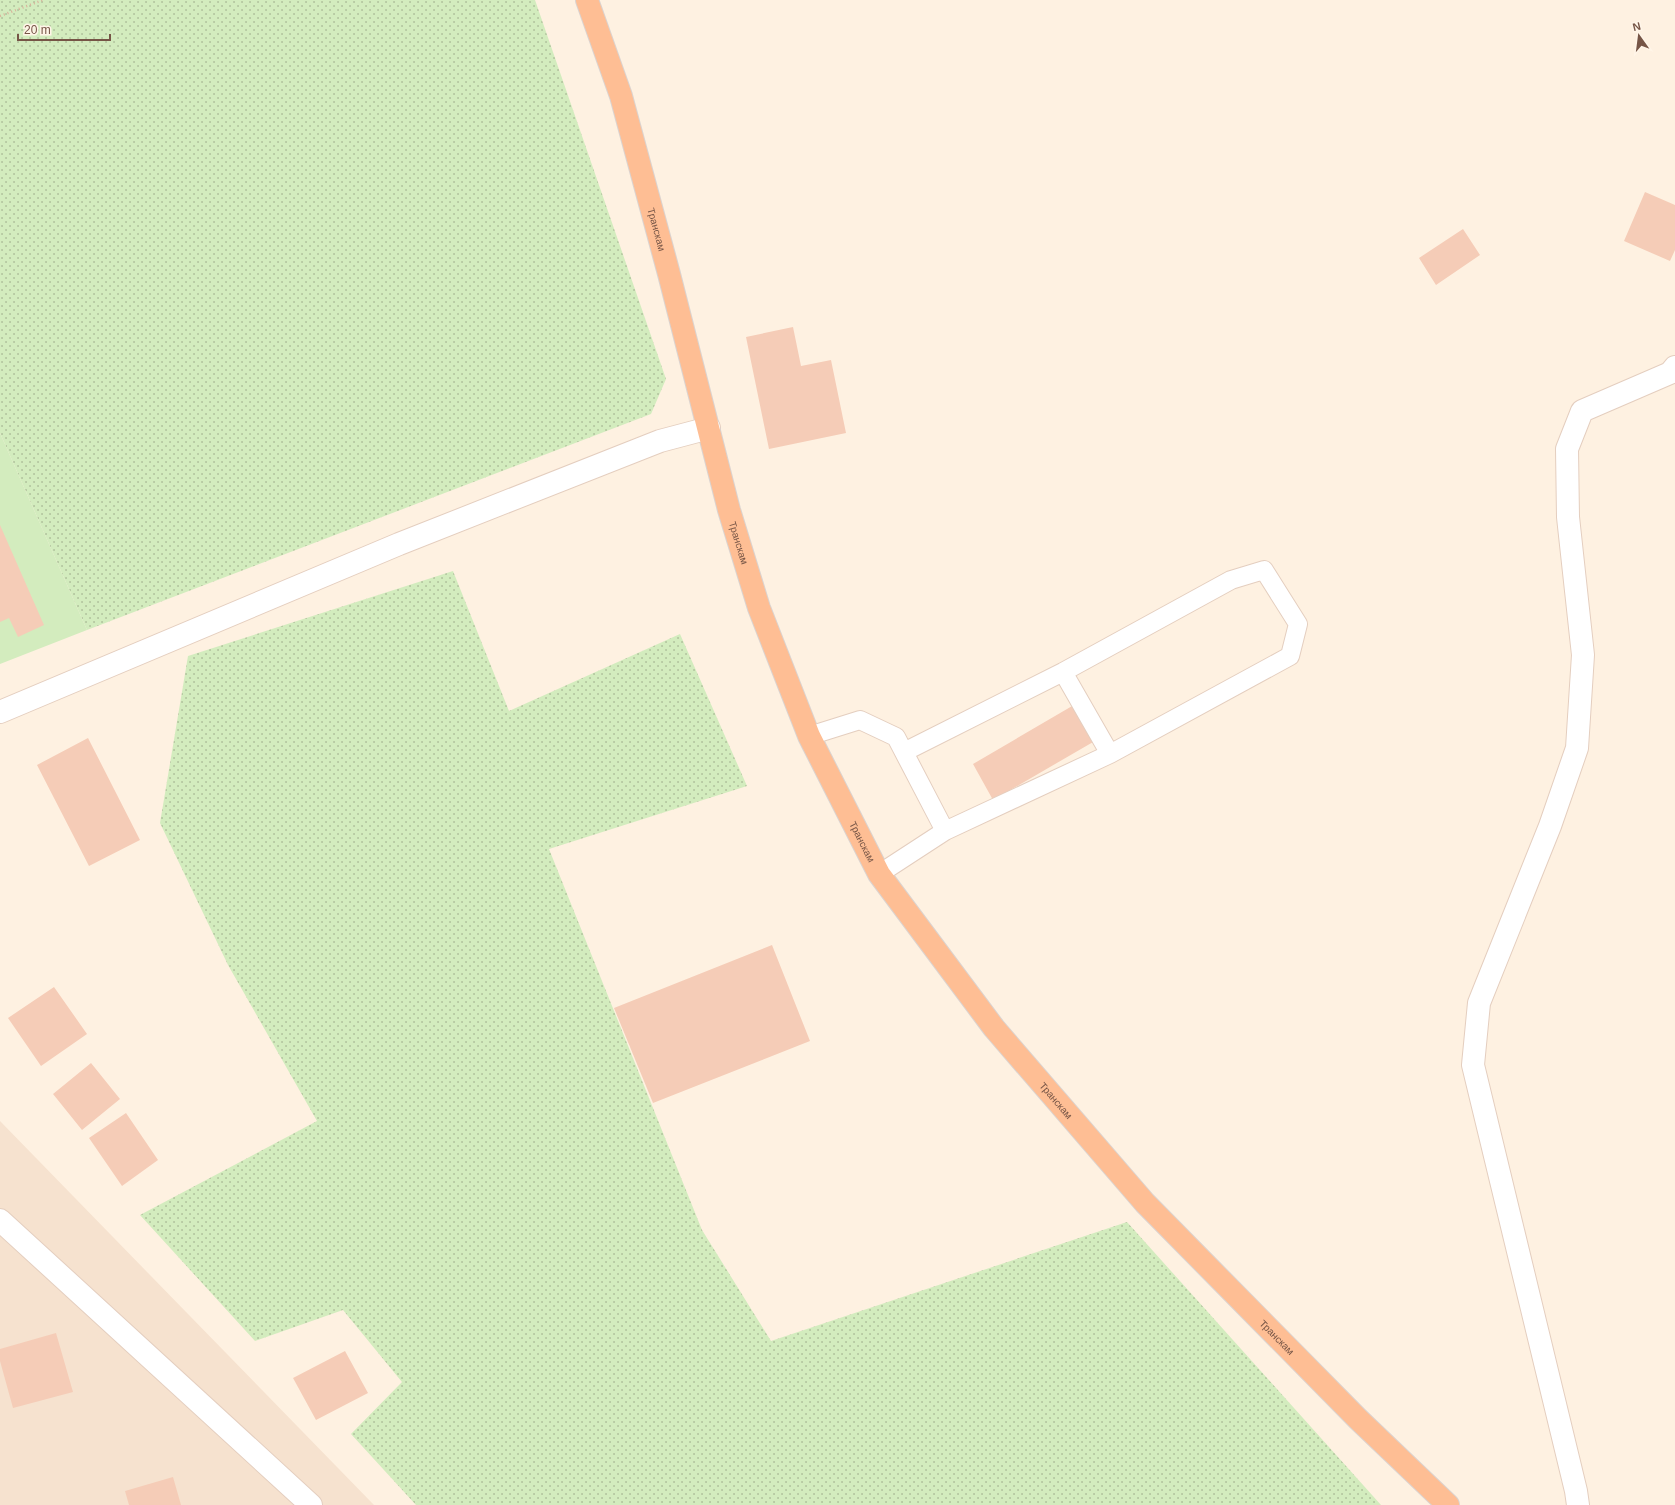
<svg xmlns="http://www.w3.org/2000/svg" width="1675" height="1505" font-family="Arial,sans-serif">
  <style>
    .residential { fill: #f6e2cf }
    .grass { fill: url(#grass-dots) }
    .pitch { fill: #d3ecbe }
    .building { fill: #f5ccb7 }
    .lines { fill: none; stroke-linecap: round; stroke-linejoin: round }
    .service-casing { stroke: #e4cebf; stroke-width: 20 }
    .minor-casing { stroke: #e4cebf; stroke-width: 24 }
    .trunk-casing { stroke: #dbd3cf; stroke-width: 24 }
    .path { stroke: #d9b09a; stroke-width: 2.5; stroke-dasharray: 1 3; stroke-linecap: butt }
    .service { stroke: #fff; stroke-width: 18 }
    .minor { stroke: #fff; stroke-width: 22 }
    .trunk { stroke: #febe94; stroke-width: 22 }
    .labels { text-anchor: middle; stroke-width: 3; stroke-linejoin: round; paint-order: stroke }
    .street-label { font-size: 10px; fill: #765546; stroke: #fff5e8 }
  </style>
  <defs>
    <pattern id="grass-dots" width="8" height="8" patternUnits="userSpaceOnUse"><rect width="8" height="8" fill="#d3ecbe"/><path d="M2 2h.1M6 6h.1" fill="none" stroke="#b0c29c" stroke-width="1.8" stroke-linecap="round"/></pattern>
  </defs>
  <rect width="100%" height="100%" fill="#fef1e1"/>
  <!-- residential -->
  <path class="residential" d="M0 1121 374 1505H0Z"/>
  <!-- grass -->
  <path class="grass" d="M0 0H535L666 379 651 414 87 630 0 433Z
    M453 571 509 711 680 634 747 786 549 849 702 1230 771 1341 1127 1222 1381 1505H416L351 1434 402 1382 343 1310 255 1341 140 1215 317 1121 228 965 160 823 188 656Z"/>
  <!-- pitch -->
  <path class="pitch" d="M0 433 87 630 0 664Z"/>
  <!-- building -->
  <path class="building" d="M1645 192 1675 205V250L1670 261 1624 241Z
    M1463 229 1480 255 1436 285 1419 258Z
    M793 327 801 366 831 360 846 433 769 449 746 337Z
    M0 525 44 625 18 637 9 618 0 622Z
    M1079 702 1100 738 993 800 973 764Z
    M88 738 140 840 89 866 37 765Z
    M772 945 810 1041 653 1103 614 1008Z
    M54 987 87 1034 41 1066 8 1018Z
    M91 1063 120 1099 82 1130 53 1094Z
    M126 1113 158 1160 122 1186 89 1138Z
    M56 1333 73 1392 13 1408 0 1361V1349Z
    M345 1351 368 1393 316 1420 293 1378Z
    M173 1477 181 1505H129L125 1491Z"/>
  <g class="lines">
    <defs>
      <path id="service" d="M1063 672 1110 754
        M809 736 860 720 896 737 945 831
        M879 874 945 831 1110 754 1290 656 1298 624 1264 570 1231 580 1063 672 904 752"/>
      <path id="minor" d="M0 712 399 544 660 441 709 428
        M0 1220 311 1505
        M1578 1505 1576 1491 1473 1065 1479 1003 1550 826 1577 748 1583 655 1568 517 1567 449 1582 411 1670 373 1675 367"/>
      <g id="trunk">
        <path id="s1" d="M587 0 621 96 669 274 729 510 759 608 809 736 879 874 994 1028 1145 1203 1358 1419 1448 1505"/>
      </g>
    </defs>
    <!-- service casing -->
    <use href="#service" class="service-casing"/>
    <!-- minor casing -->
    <use href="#minor" class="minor-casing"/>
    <!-- trunk casing -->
    <use href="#trunk" class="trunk-casing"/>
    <!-- path -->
    <path class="path" d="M0 16 43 0"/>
    <!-- service -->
    <use href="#service" class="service"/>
    <!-- minor -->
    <use href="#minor" class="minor"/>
    <!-- trunk -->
    <use href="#trunk" class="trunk"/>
  </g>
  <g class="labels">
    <!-- street labels -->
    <g class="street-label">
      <text dy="4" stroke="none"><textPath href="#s1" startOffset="240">Транскам</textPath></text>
      <text dy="4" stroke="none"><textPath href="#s1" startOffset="564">Транскам</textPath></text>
      <text dy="4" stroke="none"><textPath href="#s1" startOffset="888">Транскам</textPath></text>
      <text dy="4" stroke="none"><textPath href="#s1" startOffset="1212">Транскам</textPath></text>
      <text dy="4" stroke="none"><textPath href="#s1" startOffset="1536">Транскам</textPath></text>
    </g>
  </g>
  <!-- north arrow -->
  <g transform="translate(1639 36) rotate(346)" stroke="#fff5e8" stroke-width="3" paint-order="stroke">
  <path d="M0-3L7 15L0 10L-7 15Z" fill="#765546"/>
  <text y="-6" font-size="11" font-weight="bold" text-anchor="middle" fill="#765546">N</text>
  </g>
  <!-- scale -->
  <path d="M18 34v6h92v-6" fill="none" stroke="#765546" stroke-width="2"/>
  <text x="24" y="34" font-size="12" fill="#765546" stroke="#fff5e8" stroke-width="3" paint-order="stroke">20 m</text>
</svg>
